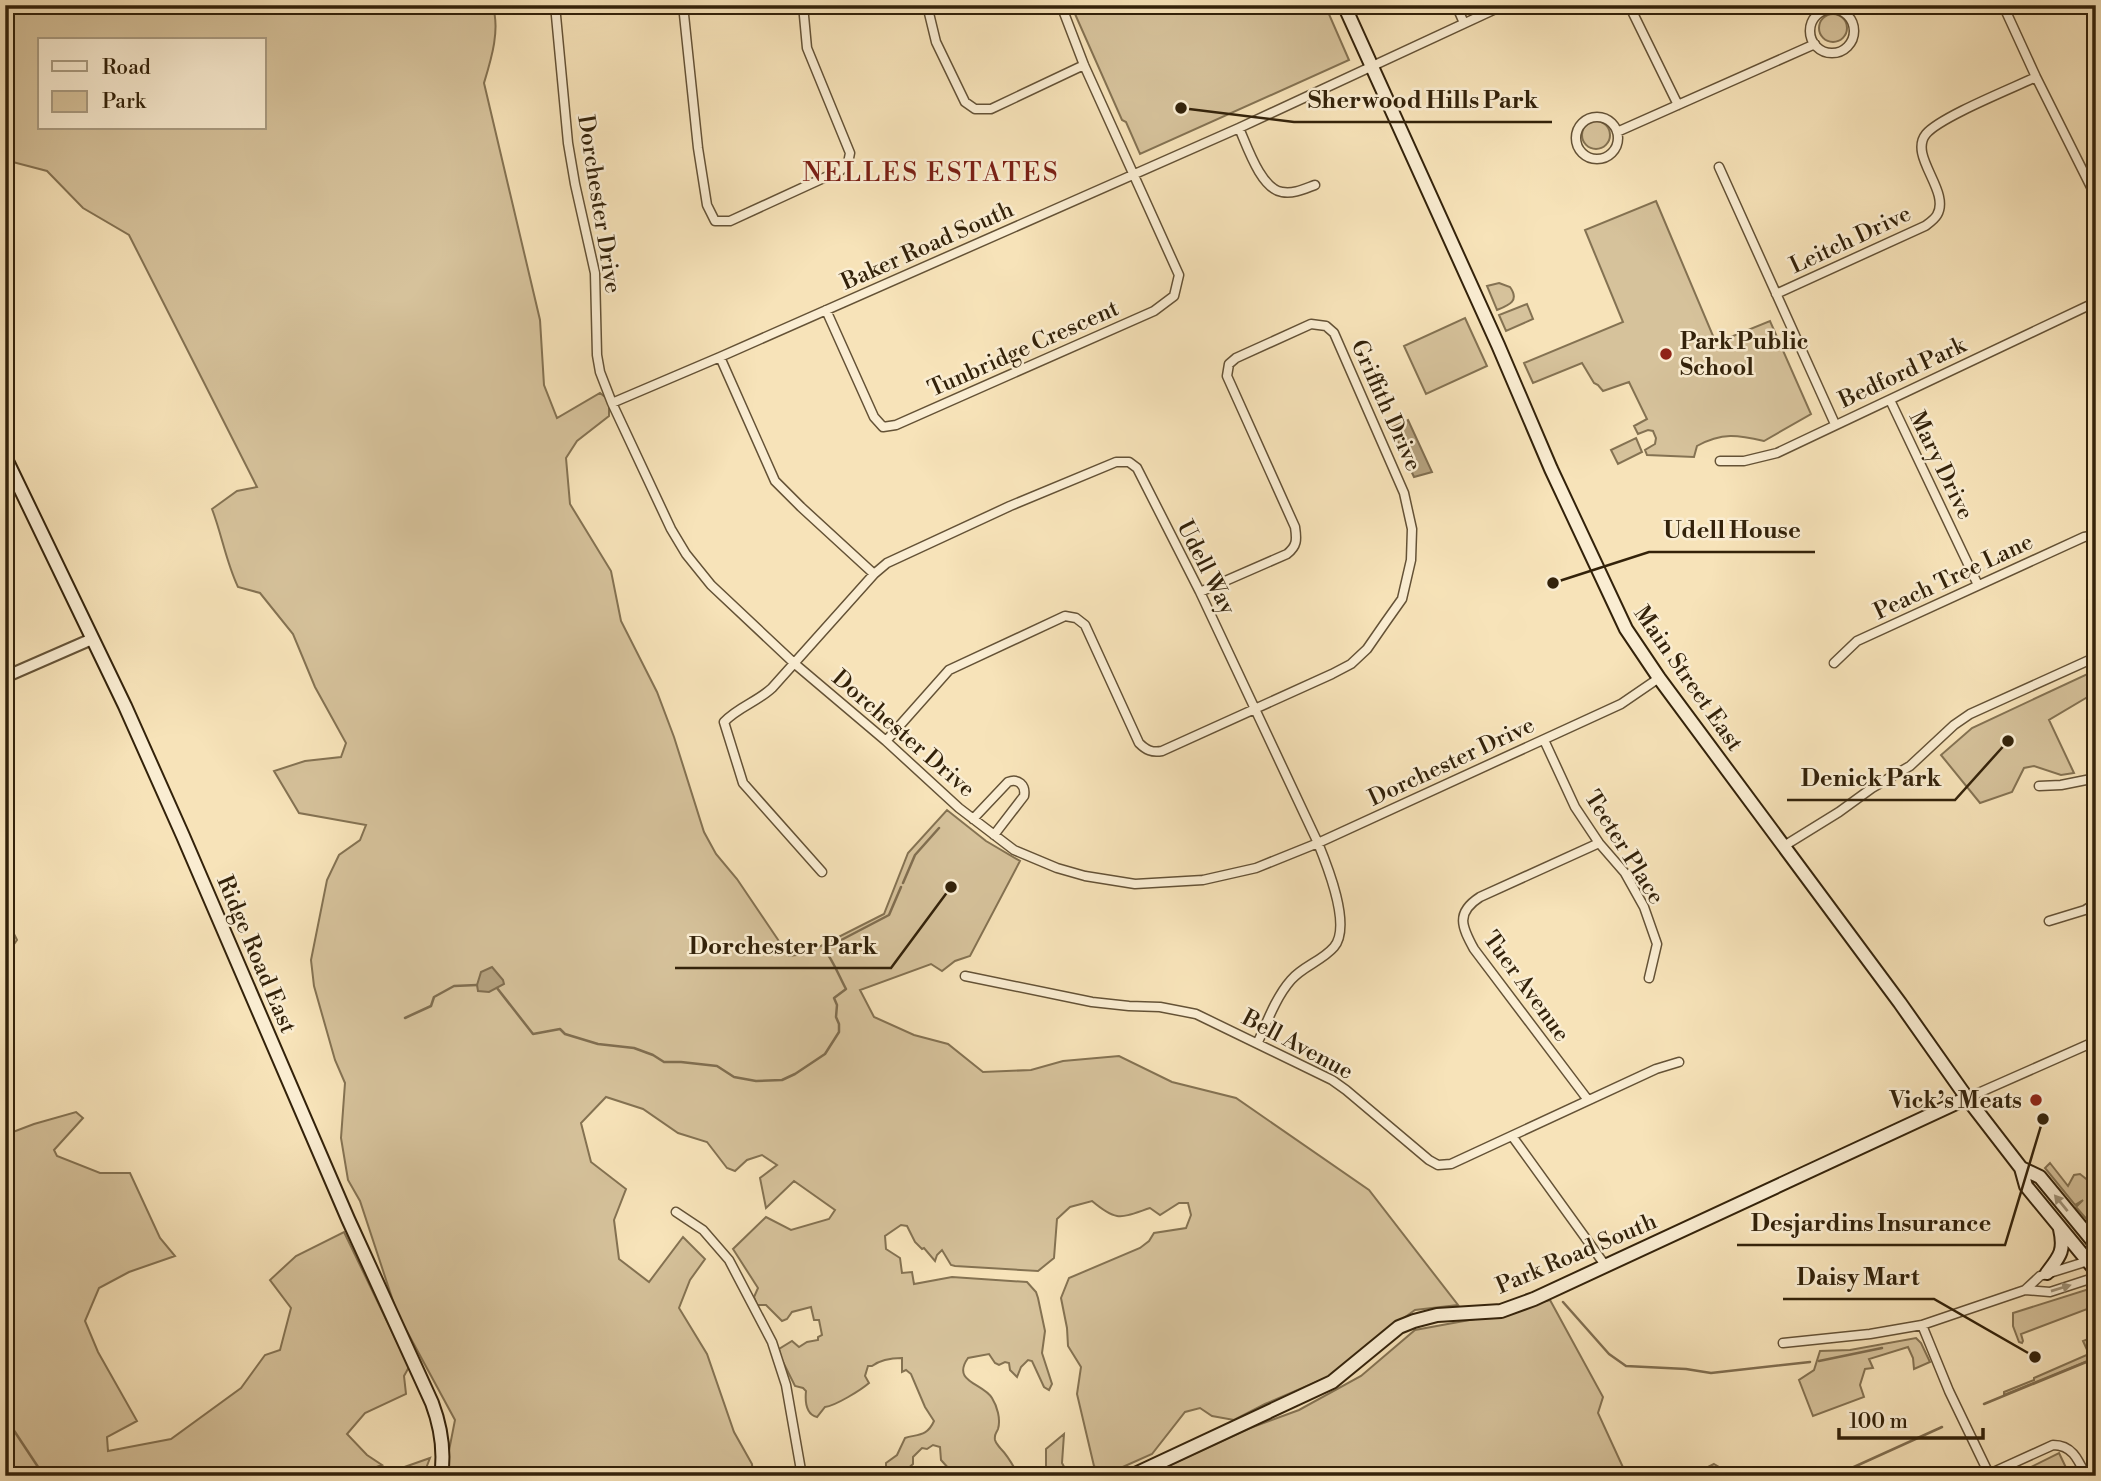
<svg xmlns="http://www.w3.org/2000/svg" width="2101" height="1481" font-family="'Libre Bodoni',serif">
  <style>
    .green { fill: #d6c29b; stroke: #847252; stroke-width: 2; fill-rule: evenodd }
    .water { fill: #b4a17e; stroke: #806e50; stroke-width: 2 }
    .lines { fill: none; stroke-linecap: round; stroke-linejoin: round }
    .stream { stroke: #806e50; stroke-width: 2.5 }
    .minor-casing { stroke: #645236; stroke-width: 11 }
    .tertiary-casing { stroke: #645236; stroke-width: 14 }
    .secondary-casing { stroke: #33220a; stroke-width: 16 }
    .minor { stroke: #faedd2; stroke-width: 8 }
    .tertiary { stroke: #faedd2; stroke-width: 10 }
    .secondary { stroke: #faedd2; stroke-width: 12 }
    .oneway { fill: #a09278 }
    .poi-dot { fill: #8f2418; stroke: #faedd2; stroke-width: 2.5 }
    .labels { text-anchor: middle; stroke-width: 5; stroke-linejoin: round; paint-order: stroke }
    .street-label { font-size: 23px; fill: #33220a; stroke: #faedd2 }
    .poi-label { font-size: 23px; font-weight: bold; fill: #33220a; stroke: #faedd2; text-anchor: start }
    .quarter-label { font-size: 26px; letter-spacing: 2px; fill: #7a1f14; stroke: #faedd2 }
    .leader { fill: none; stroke: #33220a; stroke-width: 2.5 }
    .callout-dot { fill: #33220a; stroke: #faedd2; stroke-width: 2.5 }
    .callout-label { font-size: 24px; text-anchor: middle; font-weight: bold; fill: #33220a; stroke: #faedd2; stroke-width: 5; stroke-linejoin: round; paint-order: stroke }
  </style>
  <rect width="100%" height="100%" fill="#f7e3b9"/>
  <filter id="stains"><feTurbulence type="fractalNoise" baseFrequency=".00286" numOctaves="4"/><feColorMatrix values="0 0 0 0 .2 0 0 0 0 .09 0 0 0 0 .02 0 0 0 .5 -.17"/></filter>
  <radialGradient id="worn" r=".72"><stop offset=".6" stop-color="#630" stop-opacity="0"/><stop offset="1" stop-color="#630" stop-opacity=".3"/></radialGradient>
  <!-- green -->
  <path class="green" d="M5 5H492C501 28 491 60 484 83L540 320 544 385 557 418 600 393 609 400V416L577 441 566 458 570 504 611 571 621 621 657 692 674 737 704 832 716 854 737 879 789 956 805 954 884 914 908 853 947 810 986 841 1020 861 970 956 955 961 942 971 931 964 860 990 874 1017 914 1035 948 1044 983 1072 1031 1070 1063 1061 1119 1056 1172 1082 1236 1098 1369 1190 1458 1305 1415 1310 1368 1344 1335 1374 1265 1404 1234 1420 1212 1416 1200 1408 1185 1412 1152 1454 1107 1474 1094 1466 1077 1394 1081 1367 1068 1346 1067 1328 1061 1298 1069 1278 1140 1248 1149 1241 1154 1233 1186 1228 1191 1215 1188 1203H1179L1160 1215 1150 1208C1120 1218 1117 1222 1092 1201L1070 1207 1057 1219 1054 1258 1038 1271 955 1266 951 1265 942 1250 937 1255 935 1261 924 1248 922 1249 915 1242 907 1226 901 1225 885 1236 886 1249 900 1258 902 1273 912 1272 914 1284 952 1277 1027 1282 1036 1292 1038 1298 1045 1331 1042 1353 1052 1384 1049 1390 1044 1387 1032 1361 1028 1360 1021 1367 1017 1377 1010 1370 1009 1363 1005 1362 999 1365 995 1363 989 1354 968 1358C951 1382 983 1383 992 1398 997 1406 1001 1419 998 1429 996 1434 994 1434 995 1440 996 1444 998 1445 1001 1449 1009 1457 1013 1466 1019 1476H950V1470L941 1460 940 1447 933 1445 927 1449 922 1448 913 1457V1464L906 1470 894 1474 886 1469V1463L897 1455 905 1438C917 1434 927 1437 934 1421L925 1407 911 1374 906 1370 902 1372V1358C892 1358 880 1360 872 1366H868L865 1376 869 1383C861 1390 835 1406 825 1407L817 1417C805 1414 805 1401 806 1391L803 1388 795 1386 781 1358 779 1349 792 1341 799 1347 807 1342 818 1340V1337L822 1335 819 1320H814L811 1307 792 1312 787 1319 782 1321 766 1305H757L754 1297 758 1288 733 1249 766 1217 791 1230 829 1219 835 1210 794 1181 766 1208 760 1178 777 1165 762 1155 747 1160 735 1171 727 1168 707 1142 678 1133 643 1109 606 1097 581 1123 591 1162 626 1189 614 1220 619 1259 649 1282 683 1237 705 1259 690 1280 679 1308 707 1354 734 1432 752 1464 753 1476H444L455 1420 397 1313 360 1201 348 1180 341 1138 345 1083 335 1060 314 986 311 960 327 880 339 855 360 840 366 825 299 813 274 771 305 761 341 757 346 743 315 687 293 634 260 593 238 587C226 562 222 535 212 509L237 491 257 487 129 235 83 208 47 171 5 160ZM40 40H264V128H40Z
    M1071 5H1325L1349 60 1140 154 1126 122 1122 120Z
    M1819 28a14 14 0 1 1 28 0a14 14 0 1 1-28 0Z
    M1582 135a14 14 0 1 1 28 0a14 14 0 1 1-28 0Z
    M1656 201 1716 343 1770 321 1811 414 1764 441C1738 435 1722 432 1697 446L1694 457 1647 455 1645 450 1655 444 1656 438 1653 431 1648 430 1638 434 1634 426 1647 419 1629 382 1603 391 1598 385 1594 383 1582 363 1533 383 1524 363 1623 322 1585 230Z
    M1499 283 1510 287C1520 301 1509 305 1497 310L1487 286Z
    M1527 304 1533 319 1506 331 1499 315Z
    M1465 318 1487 366 1426 394 1404 346Z
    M1636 438 1642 452 1618 464 1611 450Z
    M2096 670V692L2049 720 2074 773 2061 775 2034 766 2024 768 2012 792 1980 803 1941 755 1972 728Z
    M5 916 17 940 12 947 5 948Z
    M76 1112 83 1118 54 1150 57 1156 100 1173H130L160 1238 175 1256 129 1272 99 1288 85 1321 98 1352 137 1421 107 1437 108 1451 171 1439 241 1388 265 1355 280 1350 291 1308 270 1280 296 1256 344 1232 409 1367 404 1376 406 1394 365 1413 347 1434 367 1455 382 1465 352 1476H18L5 1468V1135L34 1124Z
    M2050 1163 2068 1186 2074 1175 2080 1174 2090 1182 2095 1181 2096 1174V1230L2076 1207 2083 1200 2075 1205 2045 1168Z
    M2089 1289 2096 1291V1312L2087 1309 2021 1334 2023 1341 2022 1343 2019 1342 2013 1326V1313Z
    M1550 1300 1603 1397 1598 1413 1627 1476H1146L1250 1428 1299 1410 1361 1376 1415 1330 1475 1319Z
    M2096 1336V1343L2091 1345 2096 1356 2090 1360 2004 1395V1392L2034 1380V1378L2089 1354 2083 1341Z
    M1916 1338 1921 1343 1930 1362 1914 1369 1913 1358 1908 1347 1869 1359 1873 1368 1865 1369 1860 1385 1864 1397 1813 1416 1799 1380 1814 1370 1820 1351 1850 1350Z
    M1064 1434 1062 1463 1069 1476H1044L1046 1470V1449Z
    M2059 1453 2070 1476H2013Z
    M430 1458 423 1476H379Z
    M1714 1464 1731 1474 1732 1476H1698L1700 1471Z"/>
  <!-- water -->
  <path class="water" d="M1408 420 1432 472 1414 477 1391 428Z
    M492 967 503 980 504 984 489 992 478 991 477 985 481 972Z"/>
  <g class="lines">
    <!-- stream -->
    <path class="stream" d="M903 883 915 855 939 828
      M497 988 533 1034 560 1029 565 1034 598 1044 634 1048 653 1055 664 1062H681L717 1066 734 1077 756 1081 782 1080 795 1074 825 1054 839 1032V1024L836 1017 837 1005 834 998 846 989C839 976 833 960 824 949L889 915 901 887
      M405 1018 431 1006 434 997 454 986 477 985
      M1563 1302 1609 1354 1626 1366 1686 1369 1711 1373 1810 1362
      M1819 1361 1882 1348
      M1984 1404 2096 1358
      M5 1417 44 1476
      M1834 1476 1942 1427"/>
    <defs>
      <path id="minor" d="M555 5 568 143 575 184 595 273 597 355 600 372 612 403 671 529 686 554 711 585 795 664 886 741 959 808 1014 850 1057 868 1085 876 1135 884 1203 880 1256 868 1318 843 1621 704 1659 678
        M683 5 698 148 707 205 715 221H730L841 170 848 163 850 153 807 48 803 5
        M927 5 936 42 965 102 975 109H991L1084 65
        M1456 5 1464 23
        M1629 5 1678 105
        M2003 5 2036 77 2096 197
        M1810 31a22 22 0 1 1 44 0a22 22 0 1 1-44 0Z
        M1576 138a21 21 0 1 1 42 0a21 21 0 1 1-42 0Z
        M1239 128C1247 146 1261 189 1282 192 1294 194 1304 189 1315 185
        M1617 132 1815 44
        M1719 167 1835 424
        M1776 294 1925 226C1929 223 1934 220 1937 215 1951 191 1908 156 1926 134 1940 117 2013 88 2036 77
        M826 310 874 417 883 427 896 425 1154 311 1174 296 1179 275 1084 65 1061 5
        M720 357 775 481 801 507 874 574
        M1890 400 1978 585
        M612 403 720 357 1239 128 1504 5
        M1720 461H1744L1777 453 2096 302
        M1834 663 1857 641 2084 537 2096 535
        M1544 740 1575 807 1599 843 1625 873 1644 907 1657 944 1649 978
        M886 741 949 670 1065 616 1076 618 1085 625 1139 743C1146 750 1152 753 1162 751L1332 674 1351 664 1367 649 1385 623 1402 599 1411 560 1412 529 1404 493 1334 333 1326 326 1311 324 1236 358 1229 364 1227 376 1295 527C1297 540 1297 546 1287 554L1200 592
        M2039 786 2061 785 2096 778
        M973 819 1008 782C1018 778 1026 785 1024 796L994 835
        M1784 846 1839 812 1872 788 1910 766 1954 725 1970 714 2096 657
        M822 872 743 783 724 722C738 707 757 702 772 688L874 574 887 563 1010 506 1116 462H1129L1137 468 1200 592 1318 843C1327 865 1352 926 1334 947 1322 961 1303 966 1291 980 1276 997 1267 1022 1258 1042
        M2049 921 2085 910 2096 903
        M965 976 1092 1002 1129 1006 1160 1007 1196 1014 1332 1080 1346 1090 1429 1160 1438 1165 1451 1164 1656 1069 1679 1062
        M1967 1098 2096 1041
        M1588 1100 1474 949C1462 927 1455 913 1480 897L1599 843
        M1512 1136 1605 1265
        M676 1212 703 1230 729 1260 772 1342 786 1385 802 1476
        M2025 1290 2040 1276 2088 1261
        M1922 1325 1949 1391 1989 1474
        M1783 1343 1870 1334 1922 1325 2025 1290 2050 1292 2096 1277
        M1987 1475 2053 1445C2072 1445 2078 1459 2086 1476"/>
      <path id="tertiary" d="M5 677 92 639"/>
      <path id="secondary" d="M1344 5 1498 345 1551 469 1626 629 1659 678 1900 1003 1967 1098 2021 1168 2026 1186 2096 1271
        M5 457 125 706 183 836 348 1219 432 1403C441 1427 445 1450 441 1476
        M2021 1168 2040 1177 2096 1245
        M2047 1273C2060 1256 2065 1251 2060 1229
        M1131 1476 1332 1382 1399 1327 1414 1321 1437 1315 1501 1311 1534 1299 1967 1098"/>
    </defs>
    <!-- minor casing -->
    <use href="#minor" class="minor-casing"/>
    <!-- tertiary casing -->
    <use href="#tertiary" class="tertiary-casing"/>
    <!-- secondary casing -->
    <use href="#secondary" class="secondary-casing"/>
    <!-- minor -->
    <use href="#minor" class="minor"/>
    <!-- tertiary -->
    <use href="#tertiary" class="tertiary"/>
    <!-- secondary -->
    <use href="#secondary" class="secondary"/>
  </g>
  <!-- one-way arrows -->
  <defs><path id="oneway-solid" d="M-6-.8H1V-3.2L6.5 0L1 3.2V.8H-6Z" transform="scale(1.75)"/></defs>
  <g class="oneway">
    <use href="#oneway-solid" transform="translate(2061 1203) rotate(-129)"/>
    <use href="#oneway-solid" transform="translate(2061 1288) rotate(-17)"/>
  </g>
  <!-- markers -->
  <g class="poi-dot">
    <circle cx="1666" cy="354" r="7"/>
    <circle cx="2036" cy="1100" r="7"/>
  </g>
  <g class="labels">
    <!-- street labels -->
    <g class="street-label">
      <text transform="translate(600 204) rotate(81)" y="8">Dorchester Drive</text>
      <text transform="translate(1850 239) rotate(-25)" y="8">Leitch Drive</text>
      <text transform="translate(927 245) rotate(-24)" y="8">Baker Road South</text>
      <text transform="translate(1023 348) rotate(-24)" y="8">Tunbridge Crescent</text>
      <text transform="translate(1902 372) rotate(-25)" y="8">Bedford Park</text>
      <text transform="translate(1387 405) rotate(66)" y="8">Griffith Drive</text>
      <text transform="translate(1942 465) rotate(64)" y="8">Mary Drive</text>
      <text transform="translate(1207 567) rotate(63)" y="8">Udell Way</text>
      <text transform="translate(1953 576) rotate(-25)" y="8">Peach Tree Lane</text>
      <text transform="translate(1689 678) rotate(55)" y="8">Main Street East</text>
      <text transform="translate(904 733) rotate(41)" y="8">Dorchester Drive</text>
      <text transform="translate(1451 761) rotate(-25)" y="8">Dorchester Drive</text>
      <text transform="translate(1625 847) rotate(58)" y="8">Teeter Place</text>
      <text transform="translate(257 954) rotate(67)" y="8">Ridge Road East</text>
      <text transform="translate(1527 986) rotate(54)" y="8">Tuer Avenue</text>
      <text transform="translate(1298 1044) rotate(28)" y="8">Bell Avenue</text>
      <text transform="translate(1576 1253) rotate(-23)" y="8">Park Road South</text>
    </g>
    <!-- poi labels -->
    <g class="poi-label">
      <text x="1680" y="349">Park Public<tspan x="1680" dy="26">School</tspan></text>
      <text x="2022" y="1108" text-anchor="end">Vick’s Meats</text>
    </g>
    <!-- quarter labels -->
    <g class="quarter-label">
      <text x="931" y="181">NELLES ESTATES</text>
    </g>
  </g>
  <!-- callouts -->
  <path class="leader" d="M1181 108L1294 122H1552M1553 583L1649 552H1815M2008 741L1955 800H1787M951 887L891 968H675M2043 1119L2005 1245H1737M2035 1357L1934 1299H1783"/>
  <g class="callout-dot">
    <circle cx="1181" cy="108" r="7"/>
    <circle cx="1553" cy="583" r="7"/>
    <circle cx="2008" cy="741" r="7"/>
    <circle cx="951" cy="887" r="7"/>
    <circle cx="2043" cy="1119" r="7"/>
    <circle cx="2035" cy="1357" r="7"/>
  </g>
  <g class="callout-label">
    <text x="1423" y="108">Sherwood Hills Park</text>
    <text x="1732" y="538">Udell House</text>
    <text x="1871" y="786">Denick Park</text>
    <text x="783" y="954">Dorchester Park</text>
    <text x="1871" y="1231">Desjardins Insurance</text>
    <text x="1858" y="1285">Daisy Mart</text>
  </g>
  <!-- margin -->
  <rect width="2101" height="1481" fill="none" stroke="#f7e3b9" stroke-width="28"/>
  <rect x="7" y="7" width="2087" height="1467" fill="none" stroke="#33220a" stroke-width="3.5"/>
  <rect x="14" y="14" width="2073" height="1453" fill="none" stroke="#33220a" stroke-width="2"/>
  <!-- legend -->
  <rect x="38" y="38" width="228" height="91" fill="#faedd2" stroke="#aa9c82" stroke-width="2"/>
  <rect x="52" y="61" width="35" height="10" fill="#faedd2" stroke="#aa9c82" stroke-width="2"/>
  <text x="102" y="74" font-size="21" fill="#33220a">Road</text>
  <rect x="52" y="91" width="35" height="21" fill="#d6c29b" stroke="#aa9c82" stroke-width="2"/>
  <text x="102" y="108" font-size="21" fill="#33220a">Park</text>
  <!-- scale -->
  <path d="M1839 1428v10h144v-10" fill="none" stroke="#33220a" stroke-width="3.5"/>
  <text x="1849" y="1428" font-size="21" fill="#33220a" stroke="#faedd2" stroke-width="5" paint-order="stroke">100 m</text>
  <rect width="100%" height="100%" filter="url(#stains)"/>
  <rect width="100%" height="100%" fill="url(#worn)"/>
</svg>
